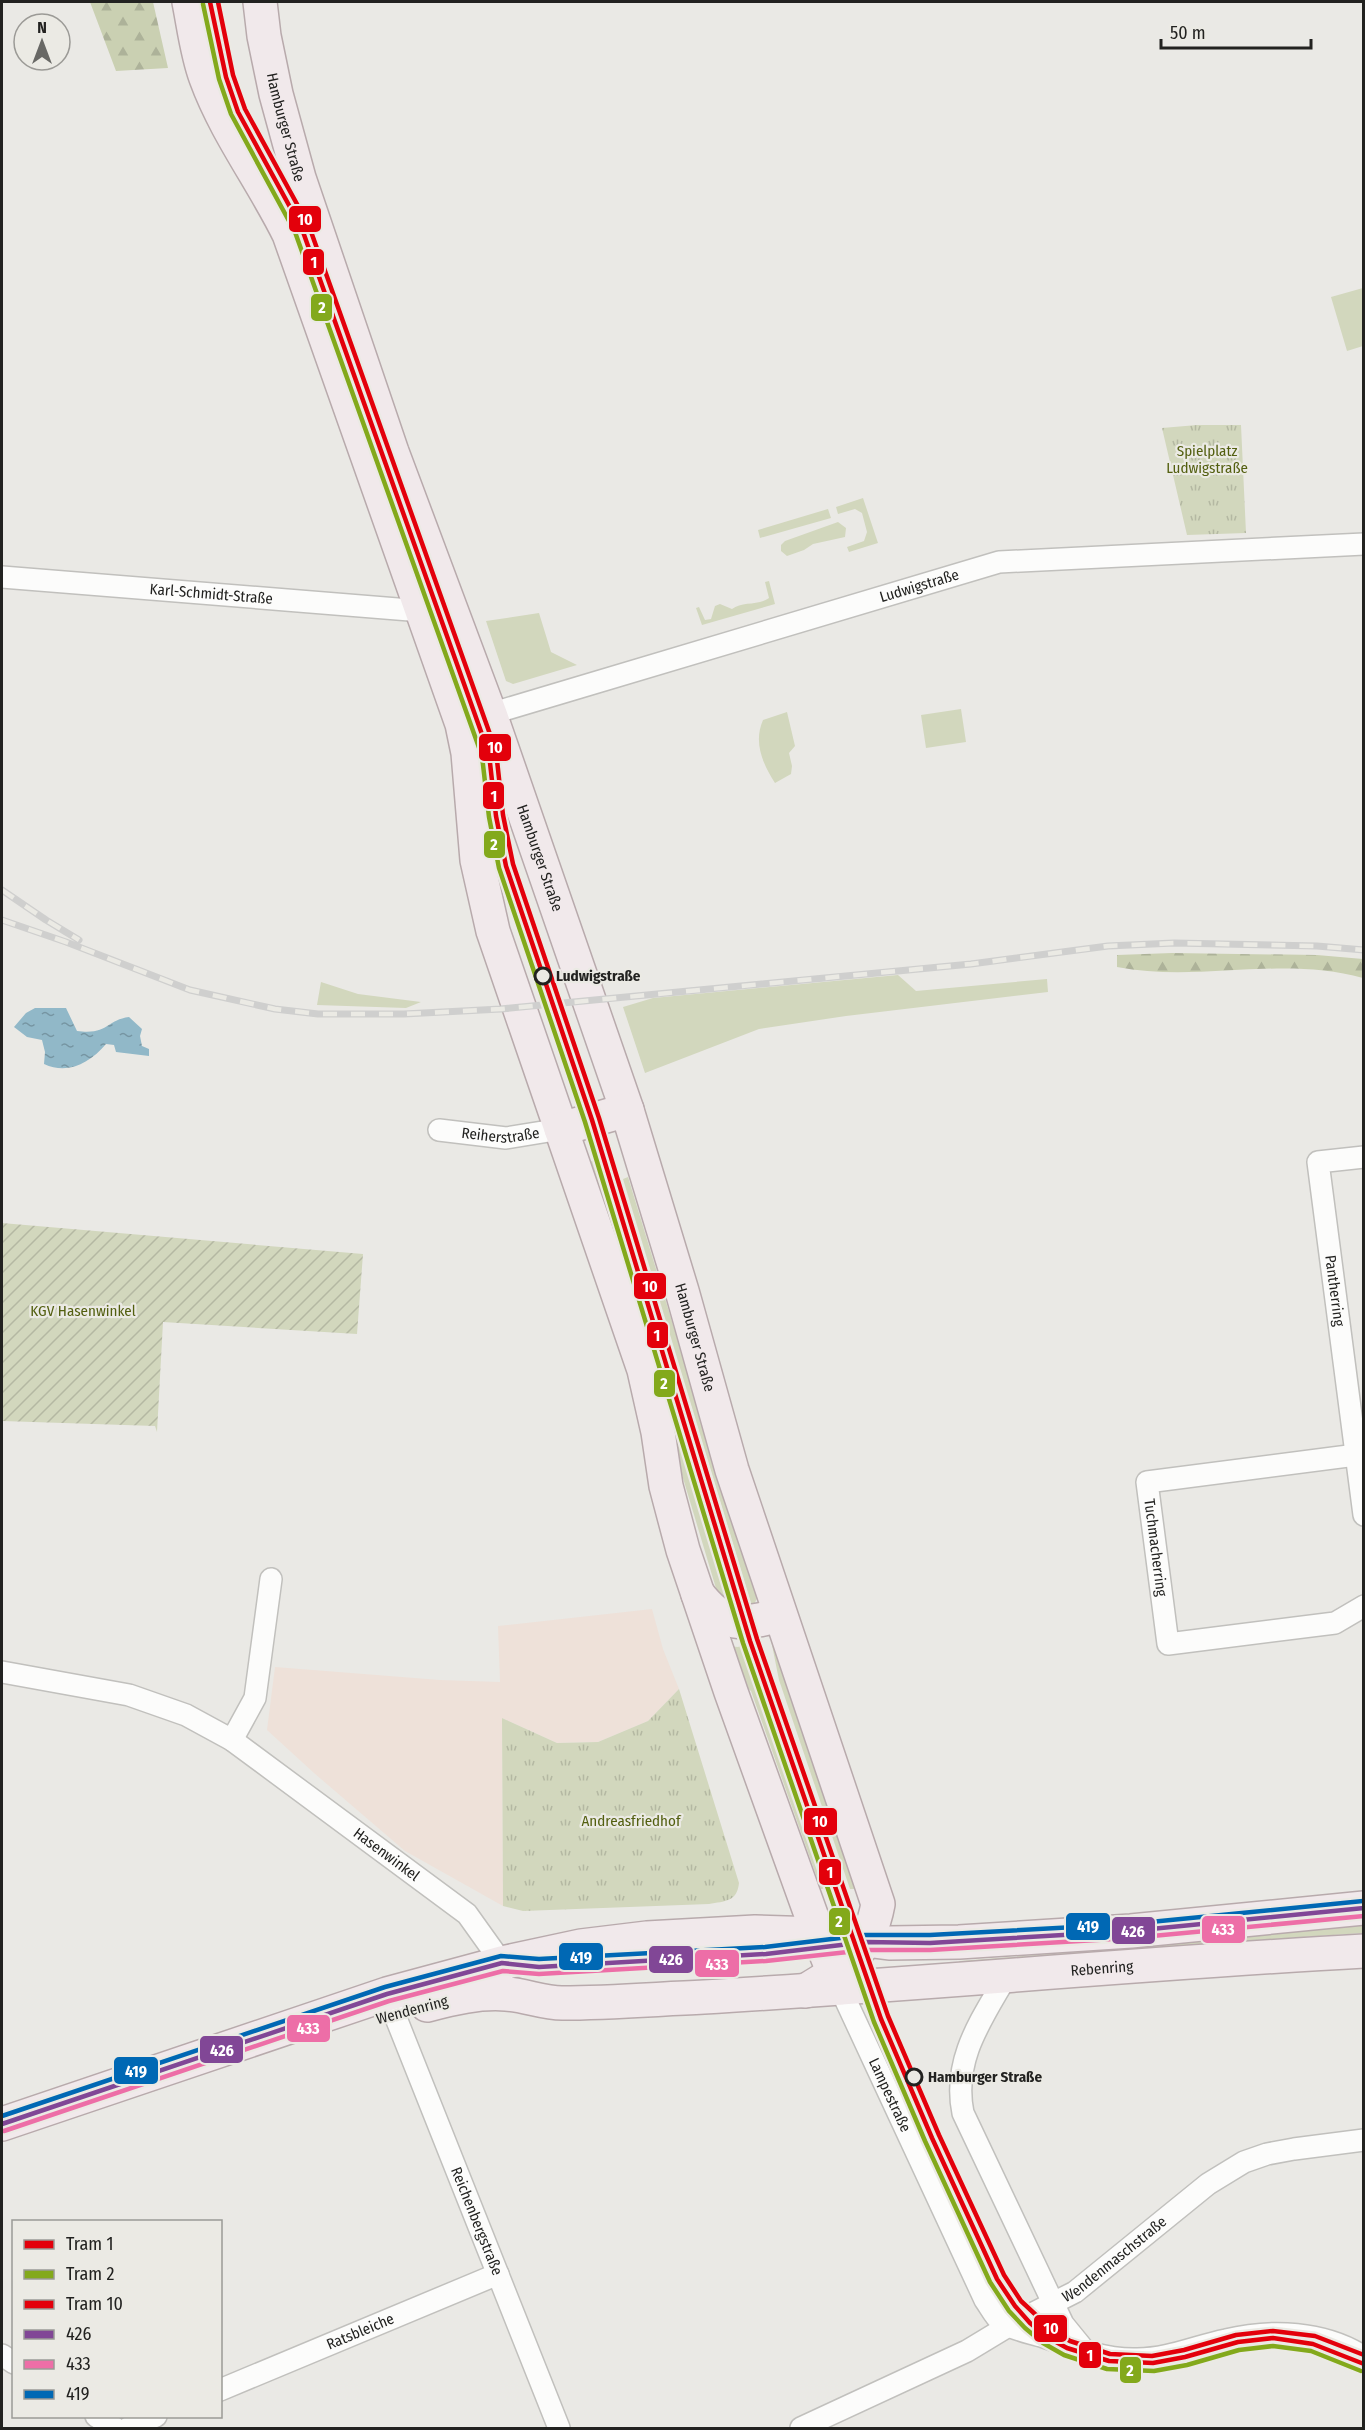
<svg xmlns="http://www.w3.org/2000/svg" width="1365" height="2430" font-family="'Fira Sans Condensed',sans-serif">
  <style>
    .education { fill: #eee1d9 }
    .grass { fill: #d2d7bd }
    .forest { fill: url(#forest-firs) }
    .park { fill: url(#park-tufts) }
    .garden { fill: url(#garden-furrows) }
    .water { fill: url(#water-ripples) }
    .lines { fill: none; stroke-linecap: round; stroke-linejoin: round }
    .minor-casing { stroke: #c1c0bd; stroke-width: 24 }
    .primary-casing { stroke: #b8aaac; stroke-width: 36 }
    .minor { stroke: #fcfcfb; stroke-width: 21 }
    .primary { stroke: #f1e9eb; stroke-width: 33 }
    .rail-casing { stroke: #cfcfce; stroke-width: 7 }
    .rail { stroke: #ebeae4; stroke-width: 4.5; stroke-dasharray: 14; stroke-linecap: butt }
    .bus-1-casing { stroke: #ebeae4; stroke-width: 9 }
    .bus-2-casing { stroke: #ebeae4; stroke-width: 9 }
    .bus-3-casing { stroke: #ebeae4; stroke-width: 9 }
    .bus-1 { stroke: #814796; stroke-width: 4.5 }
    .bus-2 { stroke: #ed6ea7; stroke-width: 4.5 }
    .bus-3 { stroke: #0068b4; stroke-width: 4.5 }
    .tram-1-casing { stroke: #ebeae4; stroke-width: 9 }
    .tram-2-casing { stroke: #ebeae4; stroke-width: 9 }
    .tram-3-casing { stroke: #ebeae4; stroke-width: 9 }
    .tram-1 { stroke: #e3000b; stroke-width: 4.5 }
    .tram-2 { stroke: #83a91b; stroke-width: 4.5 }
    .tram-3 { stroke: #e3000b; stroke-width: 4.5 }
    .stop-dot { fill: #ebeae4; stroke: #222220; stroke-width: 3 }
    .labels { text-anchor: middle; stroke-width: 4.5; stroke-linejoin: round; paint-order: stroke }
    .street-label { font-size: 15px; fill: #222220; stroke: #ebeae4 }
    .park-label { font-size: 15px; fill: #535f10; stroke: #ebeae4 }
    .stop-label { font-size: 15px; font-weight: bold; fill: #222220; stroke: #ebeae4; text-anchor: start }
    .line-badge { stroke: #ebeae4; stroke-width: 2 }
    .badge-label { font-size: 16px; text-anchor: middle; font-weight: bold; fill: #fff }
  </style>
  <defs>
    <pattern id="forest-firs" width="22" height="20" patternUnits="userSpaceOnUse" patternTransform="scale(1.5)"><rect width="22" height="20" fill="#cad0b2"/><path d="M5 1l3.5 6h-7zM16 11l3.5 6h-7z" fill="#adb299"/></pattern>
    <pattern id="park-tufts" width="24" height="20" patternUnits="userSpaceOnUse" patternTransform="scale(1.5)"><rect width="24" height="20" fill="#d2d7bd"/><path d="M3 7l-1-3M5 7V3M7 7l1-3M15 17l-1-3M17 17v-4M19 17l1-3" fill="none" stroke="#b4b8a2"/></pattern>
    <pattern id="garden-furrows" width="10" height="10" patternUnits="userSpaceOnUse" patternTransform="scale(1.5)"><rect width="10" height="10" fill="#d2d7bd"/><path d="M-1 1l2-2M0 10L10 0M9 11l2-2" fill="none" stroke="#b4b8a2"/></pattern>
    <pattern id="water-ripples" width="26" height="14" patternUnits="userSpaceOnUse" patternTransform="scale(1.5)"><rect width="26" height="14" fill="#91b8c8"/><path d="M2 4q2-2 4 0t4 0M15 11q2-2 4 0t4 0" fill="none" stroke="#7695a2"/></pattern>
  </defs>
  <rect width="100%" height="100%" fill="#eae9e5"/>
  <!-- education -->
  <path class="education" d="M652 1609 663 1649 679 1689 648 1721 598 1742 557 1743 502 1718 503 1906 405 1851 314 1773 267 1730 275 1667 440 1680 500 1682 498 1626Z"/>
  <!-- grass -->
  <path class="grass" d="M1363 288V346L1347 351 1331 297Z
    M863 498 878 543 849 552 847 547 864 541 867 532 862 513 855 509 838 514 836 507Z
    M828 509 831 518 760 538 758 530Z
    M838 522 846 528 845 537 813 544 804 550 787 556 781 551V545L785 541Z
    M769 581 775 604 702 625 696 608 699 607 705 620 711 619 715 606 720 604 732 609C742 601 758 606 769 598L765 582Z
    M539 613 551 652 577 665 513 684 506 681 486 621Z
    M961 709 966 742 926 748 921 715Z
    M787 712 795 746 789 753 792 766 791 774 775 783C763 764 753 743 763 720Z
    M898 975 916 991 1047 979 1048 992 846 1016 759 1029 645 1073 623 1007 653 998Z
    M321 982 358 994 421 1002 406 1008 317 1005Z
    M596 1156 721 1573 734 1611 718 1595 589 1164Z
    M628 1177 720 1479 760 1591 754 1605 752 1606 623 1179Z
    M770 1635 862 1889H850L779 1680Z
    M746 1644 824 1877 827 1888 821 1889 751 1691 742 1684 727 1646 738 1647Z
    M1363 1918V1933L1227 1942 962 1967 959 1961 1125 1948 1252 1929Z"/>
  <!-- forest -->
  <path class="forest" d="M90 2H153L168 68 116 71Z
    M1172 953 1317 955 1363 959V978C1282 955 1198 983 1117 967V955Z"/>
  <!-- park -->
  <path class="park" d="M1197 425H1241L1246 533 1187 535 1162 428Z
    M679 1689 739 1883C737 1902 725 1901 709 1904L523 1911 503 1906 502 1718 557 1743 598 1742 648 1721Z"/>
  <!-- garden -->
  <path class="garden" d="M2 1223 363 1254 357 1334 163 1322 157 1432 155 1426 2 1421Z"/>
  <!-- water -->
  <path class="water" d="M35 1008H66L77 1031C109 1035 106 1020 129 1017L142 1029 140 1036 142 1046 149 1049V1056L116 1052 114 1045 106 1044C90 1063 68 1075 44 1064L45 1052 42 1040 27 1037 14 1027 26 1013Z"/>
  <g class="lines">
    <defs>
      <g id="minor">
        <path id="s1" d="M2 577 422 611"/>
        <path id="s2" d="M490 714 999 562 1364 544"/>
        <path id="s3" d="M439 1130 506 1138 561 1129"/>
        <path id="s4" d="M1364 1157 1318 1162 1364 1515"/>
        <path id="s5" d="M1364 1454 1147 1482 1168 1644 1335 1623 1364 1606"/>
        <path id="s6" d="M2 1672 129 1695 186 1715 232 1740 467 1914 502 1963 503 1973"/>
        <path d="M232 1740 255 1698 271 1579"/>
        <path d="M1007 1975C982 2019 952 2059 963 2113L1063 2324 1085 2351"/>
        <path id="s7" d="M840 1988 985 2300C990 2307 995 2317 1001 2322 1013 2330 1032 2333 1044 2337 1074 2348 1105 2360 1137 2359 1169 2359 1196 2346 1226 2340 1271 2329 1324 2331 1364 2357"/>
        <path id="s8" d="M394 2013 559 2428"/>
        <path d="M2 2355 14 2363"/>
        <path id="s9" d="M220 2390 498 2274"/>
        <path d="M96 2416 115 2428"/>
        <path d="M128 2428 156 2416"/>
        <path id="s10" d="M801 2428 967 2351 1010 2325 1075 2292 1208 2184 1244 2162 1267 2154 1294 2149 1364 2140"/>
      </g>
      <g id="primary">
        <path d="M189 2C194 27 197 54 206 78 226 133 263 181 289 234L462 724 468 753 477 860 493 931 644 1370 658 1432 666 1486 683 1550 731 1692 818 1934 840 1988"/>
        <path id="s11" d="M260 2 264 36 276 94 299 178 392 452 490 714 627 1110 682 1291 732 1470 878 1904C869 1953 845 1967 805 1991"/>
        <path d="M561 1129 627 1110"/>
        <path d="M698 1594C724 1628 742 1625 780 1615"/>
        <path id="s12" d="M427 2005C453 1998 479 1992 506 1994 525 1995 543 2003 562 2003 609 2003 657 1999 704 1997 924 1984 1143 1963 1364 1951"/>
        <path d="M2 2124 387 1994 502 1963 581 1946 647 1938 755 1932 818 1934 889 1943 959 1942 1131 1931 1364 1908"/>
      </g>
    </defs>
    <!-- minor casing -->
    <use href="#minor" class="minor-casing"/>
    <!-- primary casing -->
    <use href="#primary" class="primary-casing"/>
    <!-- minor -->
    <use href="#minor" class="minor"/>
    <!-- primary -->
    <use href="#primary" class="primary"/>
    <defs>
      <path id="rail" d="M2 890 46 920 79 940
        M2 920 66 942 190 990 275 1009 318 1014H404L501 1009 971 964 1108 946 1174 943 1317 946 1364 950"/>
    </defs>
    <!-- rail casing -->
    <use href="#rail" class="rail-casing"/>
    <!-- rail -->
    <use href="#rail" class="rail"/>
    <defs>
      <path id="bus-1" d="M2 2124 387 1994 502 1963 539 1967 766 1954 866 1942 930 1943 1131 1931 1364 1908"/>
      <path id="bus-2" d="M4 2131 389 2001 503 1971 539 1974 766 1961 866 1950H930L1131 1938 1364 1916"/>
      <path id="bus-3" d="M2 2116 385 1987 501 1956 539 1959 765 1947 865 1935H930L1130 1924 1363 1901"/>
    </defs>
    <!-- bus-1 casing -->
    <use href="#bus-1" class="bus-1-casing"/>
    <!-- bus-2 casing -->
    <use href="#bus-2" class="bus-2-casing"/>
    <!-- bus-3 casing -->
    <use href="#bus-3" class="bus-3-casing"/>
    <!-- bus-1 -->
    <use href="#bus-1" class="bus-1"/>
    <!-- bus-2 -->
    <use href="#bus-2" class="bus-2"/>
    <!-- bus-3 -->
    <use href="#bus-3" class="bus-3"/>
    <defs>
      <path id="tram-1" d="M210 2 226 77 238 112 302 229 489 754 496 816 506 866 592 1120 750 1641 881 2019 932 2138 997 2279 1015 2306 1030 2323 1047 2337 1067 2348 1109 2361 1153 2363 1185 2357 1238 2342 1273 2338 1313 2344 1364 2364"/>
      <path id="tram-2" d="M203 4 219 79 231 114 295 232 482 756 489 817 499 868 585 1122 743 1643 874 2022 925 2141 990 2282 1009 2311 1025 2328 1043 2343 1064 2355 1107 2369 1154 2371 1187 2365 1239 2350 1273 2346 1311 2351 1361 2371"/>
      <path id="tram-3" d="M218 2 233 75 245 109 309 226 496 751 503 815 513 864 599 1118 757 1639 888 2016 939 2135 1004 2275 1021 2301 1052 2330 1070 2341 1110 2354 1152 2356 1184 2350 1236 2335 1273 2331 1315 2336 1364 2355"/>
    </defs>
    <!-- tram-1 casing -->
    <use href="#tram-1" class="tram-1-casing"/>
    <!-- tram-2 casing -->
    <use href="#tram-2" class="tram-2-casing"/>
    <!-- tram-3 casing -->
    <use href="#tram-3" class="tram-3-casing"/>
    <!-- tram-1 -->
    <use href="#tram-1" class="tram-1"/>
    <!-- tram-2 -->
    <use href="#tram-2" class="tram-2"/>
    <!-- tram-3 -->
    <use href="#tram-3" class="tram-3"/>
  </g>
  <!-- markers -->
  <g class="stop-dot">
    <circle cx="543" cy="976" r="8"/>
    <circle cx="914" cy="2077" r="8"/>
  </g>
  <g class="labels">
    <!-- street labels -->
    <g class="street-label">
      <text dy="5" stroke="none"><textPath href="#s11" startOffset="128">Hamburger Straße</textPath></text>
      <text dy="5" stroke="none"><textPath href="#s2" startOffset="448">Ludwigstraße</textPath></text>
      <text dy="5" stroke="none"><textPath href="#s1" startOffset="210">Karl-Schmidt-Straße</textPath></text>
      <text dy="5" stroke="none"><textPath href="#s11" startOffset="902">Hamburger Straße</textPath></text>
      <text dy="5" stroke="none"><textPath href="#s3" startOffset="62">Reiherstraße</textPath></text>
      <text dy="5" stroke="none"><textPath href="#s4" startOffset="176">Pantherring</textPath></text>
      <text dy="5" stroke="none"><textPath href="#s11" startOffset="1406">Hamburger Straße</textPath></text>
      <text dy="5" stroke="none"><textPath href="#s5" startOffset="285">Tuchmacherring</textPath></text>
      <text dy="5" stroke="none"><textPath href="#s6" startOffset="434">Hasenwinkel</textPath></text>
      <text dy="5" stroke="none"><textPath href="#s12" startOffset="678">Rebenring</textPath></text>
      <text transform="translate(412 2010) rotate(-15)" y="5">Wendenring</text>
      <text dy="5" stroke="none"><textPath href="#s7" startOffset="118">Lampestraße</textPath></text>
      <text dy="5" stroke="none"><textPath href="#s8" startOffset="224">Reichenbergstraße</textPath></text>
      <text dy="5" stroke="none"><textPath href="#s10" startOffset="357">Wendenmaschstraße</textPath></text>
      <text dy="5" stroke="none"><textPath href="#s9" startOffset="152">Ratsbleiche</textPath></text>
    </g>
    <!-- park labels -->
    <g class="park-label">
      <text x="1207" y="456">Spielplatz<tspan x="1207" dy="17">Ludwigstraße</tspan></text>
      <text x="83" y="1316">KGV Hasenwinkel</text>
      <text x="631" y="1826">Andreasfriedhof</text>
    </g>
    <!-- stop labels -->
    <g class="stop-label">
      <text x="556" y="981">Ludwigstraße</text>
      <text x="928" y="2082">Hamburger Straße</text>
    </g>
  </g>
  <g class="line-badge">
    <rect x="288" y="205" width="34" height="28" rx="6" fill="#e3000b"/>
    <rect x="302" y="248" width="23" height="28" rx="6" fill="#e3000b"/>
    <rect x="310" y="293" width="23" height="29" rx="6" fill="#83a91b"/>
    <rect x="478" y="733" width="34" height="29" rx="6" fill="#e3000b"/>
    <rect x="482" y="781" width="23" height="29" rx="6" fill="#e3000b"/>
    <rect x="483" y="830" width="23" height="29" rx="6" fill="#83a91b"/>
    <rect x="633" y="1272" width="34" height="28" rx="6" fill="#e3000b"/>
    <rect x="646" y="1321" width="23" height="28" rx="6" fill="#e3000b"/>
    <rect x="653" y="1369" width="23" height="29" rx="6" fill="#83a91b"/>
    <rect x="803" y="1807" width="35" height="29" rx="6" fill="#e3000b"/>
    <rect x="818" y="1858" width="24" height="28" rx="6" fill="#e3000b"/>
    <rect x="828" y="1907" width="23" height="29" rx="6" fill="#83a91b"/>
    <rect x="1065" y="1912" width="46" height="29" rx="6" fill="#0068b4"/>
    <rect x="1201" y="1915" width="45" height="29" rx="6" fill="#ed6ea7"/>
    <rect x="1111" y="1916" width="45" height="29" rx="6" fill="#814796"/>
    <rect x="558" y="1942" width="46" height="29" rx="6" fill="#0068b4"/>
    <rect x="648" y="1945" width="46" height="29" rx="6" fill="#814796"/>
    <rect x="694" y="1949" width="46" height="29" rx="6" fill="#ed6ea7"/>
    <rect x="286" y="2014" width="45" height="29" rx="6" fill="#ed6ea7"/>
    <rect x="199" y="2035" width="45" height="29" rx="6" fill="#814796"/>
    <rect x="113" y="2056" width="46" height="29" rx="6" fill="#0068b4"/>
    <rect x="1033" y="2314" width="35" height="29" rx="6" fill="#e3000b"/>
    <rect x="1078" y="2341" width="24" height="28" rx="6" fill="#e3000b"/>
    <rect x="1119" y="2356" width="23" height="28" rx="6" fill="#83a91b"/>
  </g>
  <g class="badge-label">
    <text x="305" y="225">10</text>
    <text x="314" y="268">1</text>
    <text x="322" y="313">2</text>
    <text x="495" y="753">10</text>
    <text x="494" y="802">1</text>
    <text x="494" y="850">2</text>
    <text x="650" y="1292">10</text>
    <text x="657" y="1341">1</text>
    <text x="664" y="1389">2</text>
    <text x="820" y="1827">10</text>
    <text x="830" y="1878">1</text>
    <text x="839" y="1927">2</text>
    <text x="1088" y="1932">419</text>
    <text x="1223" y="1935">433</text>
    <text x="1133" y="1937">426</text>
    <text x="581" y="1963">419</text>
    <text x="671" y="1965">426</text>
    <text x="717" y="1970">433</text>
    <text x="308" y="2034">433</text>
    <text x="222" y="2056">426</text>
    <text x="136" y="2077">419</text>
    <text x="1051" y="2334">10</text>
    <text x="1090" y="2361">1</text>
    <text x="1130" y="2376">2</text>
  </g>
  <!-- border -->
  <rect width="1365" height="2430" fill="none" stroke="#222220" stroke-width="6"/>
  <!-- legend -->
  <rect x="12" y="2220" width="210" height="198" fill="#ebeae4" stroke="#9b9a96" stroke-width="1.5"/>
  <rect x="24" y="2240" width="30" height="9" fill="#e3000b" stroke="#9b9a96" stroke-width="1.5"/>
  <text x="66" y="2250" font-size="18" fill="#222220">Tram 1</text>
  <rect x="24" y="2270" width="30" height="9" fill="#83a91b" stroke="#9b9a96" stroke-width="1.5"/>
  <text x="66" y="2280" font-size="18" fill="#222220">Tram 2</text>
  <rect x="24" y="2300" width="30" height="9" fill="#e3000b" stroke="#9b9a96" stroke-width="1.5"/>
  <text x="66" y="2310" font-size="18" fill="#222220">Tram 10</text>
  <rect x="24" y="2330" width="30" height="9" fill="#814796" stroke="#9b9a96" stroke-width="1.5"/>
  <text x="66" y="2340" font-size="18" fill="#222220">426</text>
  <rect x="24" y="2360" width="30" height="9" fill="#ed6ea7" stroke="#9b9a96" stroke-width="1.5"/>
  <text x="66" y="2370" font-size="18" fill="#222220">433</text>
  <rect x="24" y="2390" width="30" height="9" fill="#0068b4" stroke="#9b9a96" stroke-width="1.5"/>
  <text x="66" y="2400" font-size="18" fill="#222220">419</text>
  <!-- north arrow -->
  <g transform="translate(42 42)"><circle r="28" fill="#ebeae4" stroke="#9b9a96" stroke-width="1.5"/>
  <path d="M0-4.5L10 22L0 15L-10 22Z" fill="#686865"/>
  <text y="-9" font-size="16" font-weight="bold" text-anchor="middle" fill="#222220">N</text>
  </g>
  <!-- scale -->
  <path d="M1161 39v9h150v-9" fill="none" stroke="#222220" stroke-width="3"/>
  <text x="1170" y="39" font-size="18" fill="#222220" stroke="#ebeae4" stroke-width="4.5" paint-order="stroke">50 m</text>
</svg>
